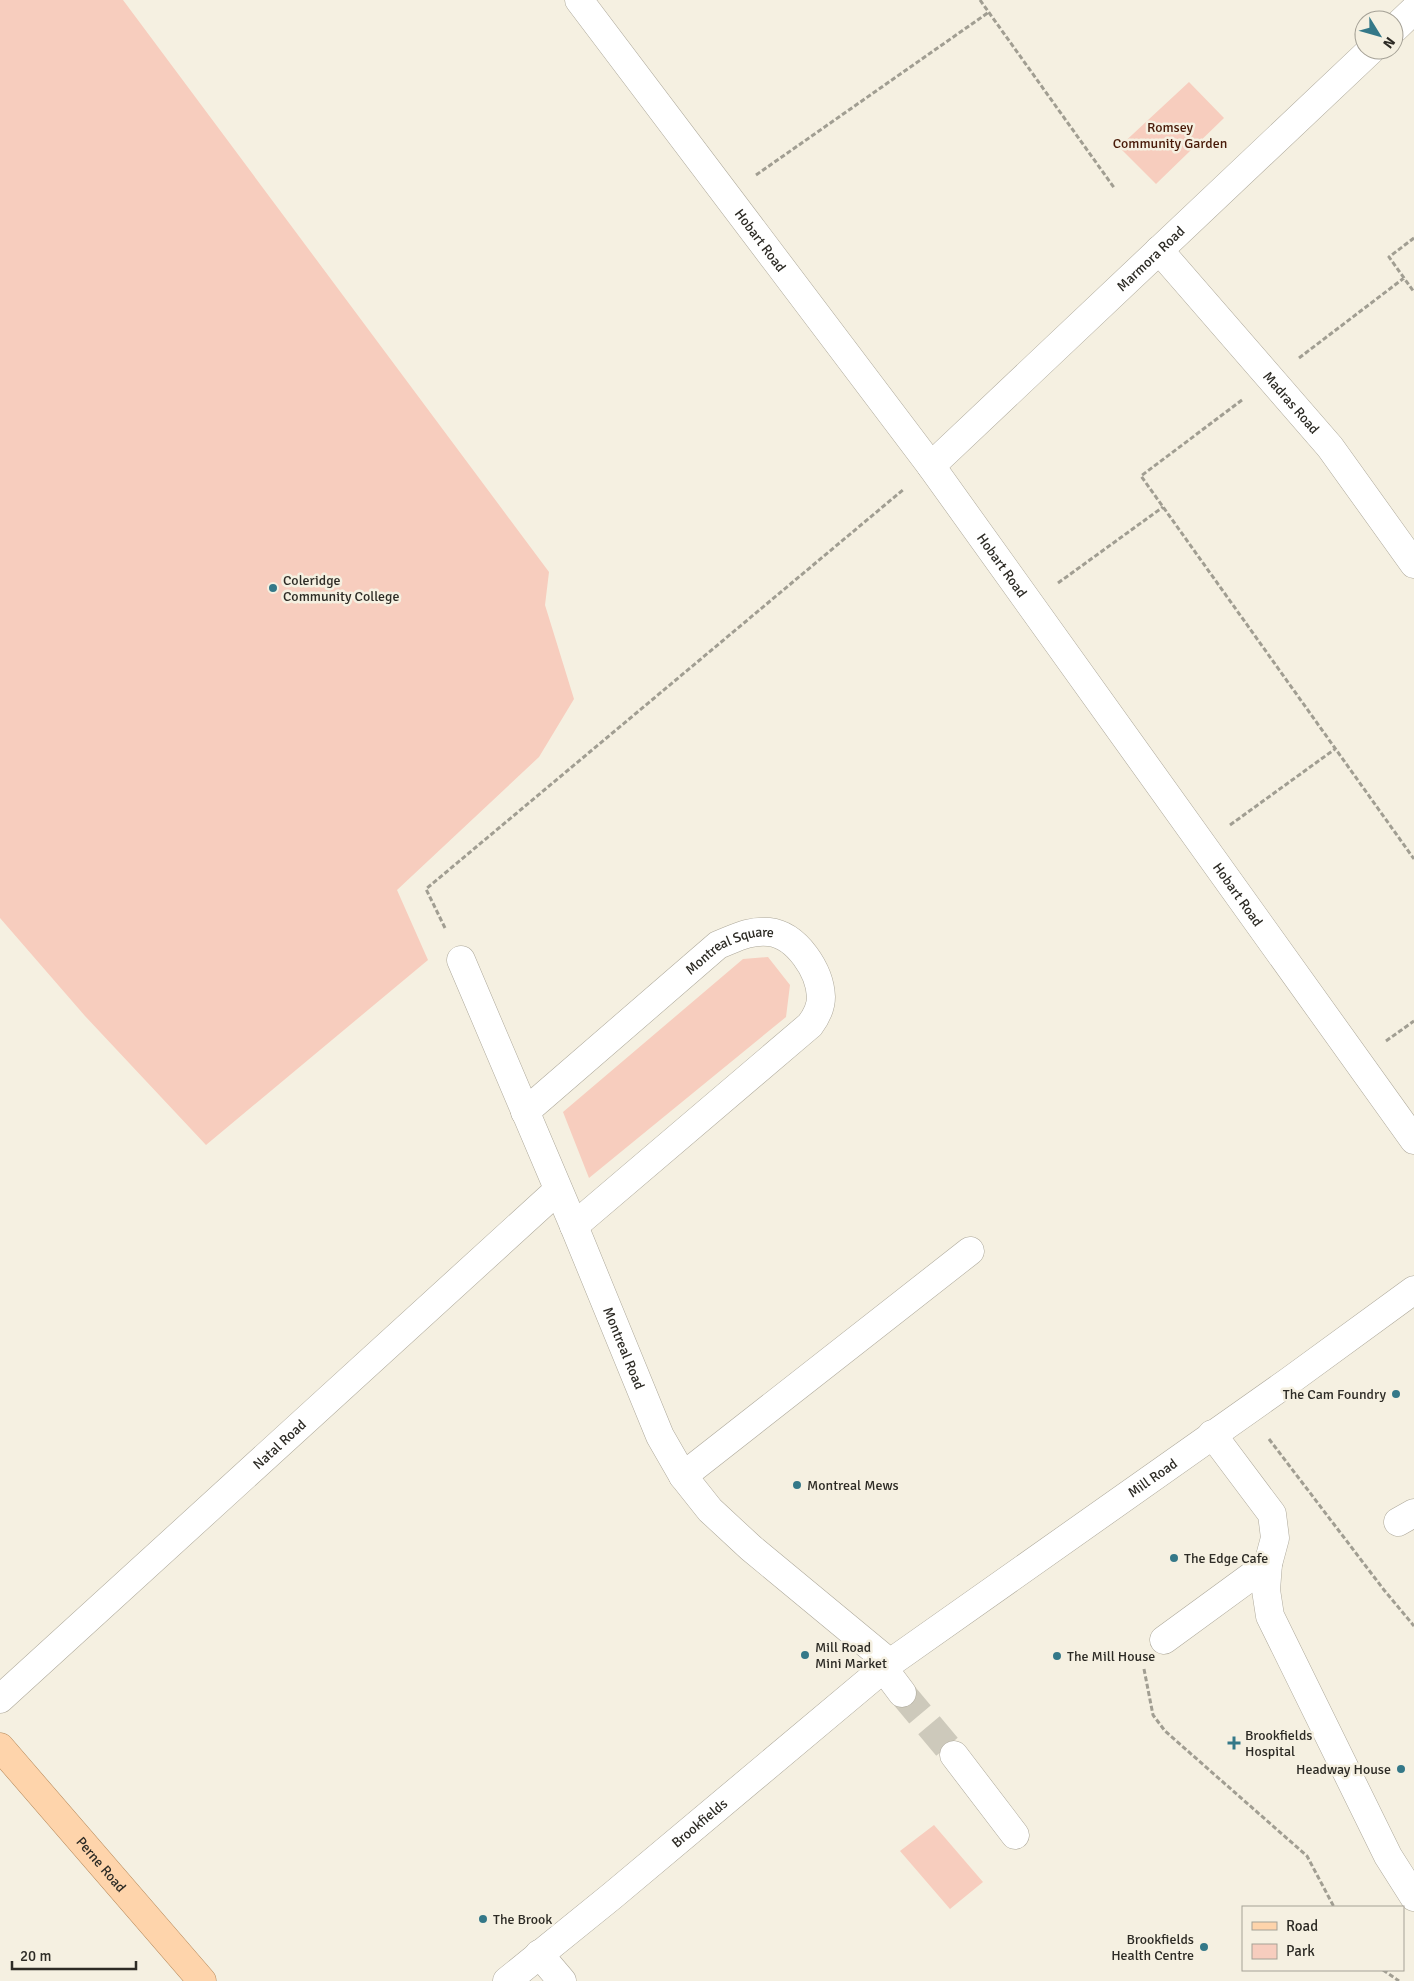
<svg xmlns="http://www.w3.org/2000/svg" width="1414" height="1981" font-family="Signika,sans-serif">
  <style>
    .green { fill: #f7cdbe }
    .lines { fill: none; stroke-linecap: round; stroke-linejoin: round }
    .minor-tunnel { stroke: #cdc9bb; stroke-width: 28; stroke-dasharray: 28 14; stroke-linecap: butt }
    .minor-casing { stroke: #ada89a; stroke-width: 29 }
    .major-casing { stroke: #b48758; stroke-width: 29 }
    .path { stroke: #a19e92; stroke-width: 3; stroke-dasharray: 5 2.5; stroke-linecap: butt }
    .minor { stroke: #fff; stroke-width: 28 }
    .major { stroke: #fed4ab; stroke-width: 28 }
    .poi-dot { fill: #347888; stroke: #f5f0e1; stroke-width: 2 }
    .labels { text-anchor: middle; stroke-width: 5; stroke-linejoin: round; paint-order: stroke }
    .park-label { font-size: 14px; fill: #481a08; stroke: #f5f0e1 }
    .street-label { font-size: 14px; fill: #2d2b25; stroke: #f5f0e1 }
    .poi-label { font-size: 14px; fill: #2d2b25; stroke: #f5f0e1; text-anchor: start }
  </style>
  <rect width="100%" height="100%" fill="#f5f0e1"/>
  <!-- green -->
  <path class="green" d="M0 0H123L549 572 545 605 574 699 539 757 397 890 428 960 206 1145 85 1016 0 918Z
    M1189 82 1224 118 1156 184 1119 147Z
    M768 957 790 985 786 1017 589 1178 563 1112 743 959Z
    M934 1825 983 1882 950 1909 900 1851Z"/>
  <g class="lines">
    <!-- minor-tunnel -->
    <path class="minor-tunnel" d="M902 1693 954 1755"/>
    <defs>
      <g id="minor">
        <path id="s1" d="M579 0 931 466 1414 1140"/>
        <path d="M1394 29 1414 10"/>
        <path id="s2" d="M1159 250 1330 447 1414 564"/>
        <path id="s3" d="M931 466 1371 50"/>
        <path id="s4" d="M461 960 574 1226 660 1436 683 1476 710 1510 751 1548 890 1663"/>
        <path id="s5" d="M525 1112 718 945C736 938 749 930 769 932 797 935 820 971 821 997 821 1008 816 1017 810 1025L574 1226"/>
        <path d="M1212 1434 1272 1514 1275 1538 1268 1564 1266 1590 1270 1616 1388 1856 1414 1897"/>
        <path d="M683 1476 970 1251"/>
        <path d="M1398 1522 1414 1513"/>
        <path d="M1164 1640 1268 1564"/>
        <path d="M884 1669 902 1693"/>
        <path id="s6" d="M0 1699 558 1190"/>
        <path d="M954 1755 1015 1835"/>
        <path d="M539 1954 562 1981"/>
        <path id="s7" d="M507 1981 612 1896 890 1663 1288 1382 1414 1290"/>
      </g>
      <g id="major">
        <path id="s8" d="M0 1747 202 1981"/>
      </g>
    </defs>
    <!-- minor casing -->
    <use href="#minor" class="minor-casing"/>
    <!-- major casing -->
    <use href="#major" class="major-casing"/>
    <!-- path -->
    <path class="path" d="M980 0 1115 189
      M756 175 989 12
      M1414 238 1389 257 1414 292
      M1299 358 1404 278
      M1242 400 1141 476 1414 859
      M1058 583 1163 507
      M1230 825 1335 749
      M445 928 426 889 904 489
      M1386 1041 1414 1021
      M1269 1439 1384 1590 1414 1626
      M1144 1669 1153 1715 1165 1731 1307 1856 1334 1907
      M1383 1970 1399 1981"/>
    <!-- minor -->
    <use href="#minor" class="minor"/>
    <!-- major -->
    <use href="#major" class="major"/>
  </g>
  <!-- markers -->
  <g class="poi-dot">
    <circle cx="273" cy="588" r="5"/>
    <circle cx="1396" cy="1394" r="5"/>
    <circle cx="797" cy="1485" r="5"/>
    <circle cx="1174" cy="1558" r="5"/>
    <circle cx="805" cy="1655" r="5"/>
    <circle cx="1057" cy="1656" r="5"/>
    <path d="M1231.5 1735.5h5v5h5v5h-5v5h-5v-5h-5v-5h5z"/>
    <circle cx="1401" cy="1769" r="5"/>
    <circle cx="483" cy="1919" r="5"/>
    <circle cx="1204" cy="1947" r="5"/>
  </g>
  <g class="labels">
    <!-- park labels -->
    <g class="park-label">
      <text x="1170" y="132">Romsey<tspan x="1170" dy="16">Community Garden</tspan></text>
    </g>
    <!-- street labels -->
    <g class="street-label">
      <text dy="5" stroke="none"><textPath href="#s1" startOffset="301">Hobart Road</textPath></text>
      <text dy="5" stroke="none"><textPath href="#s3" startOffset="302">Marmora Road</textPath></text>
      <text dy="5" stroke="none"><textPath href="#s2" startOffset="202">Madras Road</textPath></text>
      <text dy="5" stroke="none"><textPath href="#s1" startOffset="706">Hobart Road</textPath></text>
      <text dy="5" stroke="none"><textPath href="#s1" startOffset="1111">Hobart Road</textPath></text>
      <text dy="5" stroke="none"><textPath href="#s5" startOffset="264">Montreal Square</textPath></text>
      <text dy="5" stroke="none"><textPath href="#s4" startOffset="421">Montreal Road</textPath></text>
      <text dy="5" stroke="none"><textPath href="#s6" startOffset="378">Natal Road</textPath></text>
      <text dy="5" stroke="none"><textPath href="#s7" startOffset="819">Mill Road</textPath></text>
      <text dy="5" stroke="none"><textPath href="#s7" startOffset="249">Brookfields</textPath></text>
      <text dy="5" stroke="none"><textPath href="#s8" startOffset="155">Perne Road</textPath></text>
    </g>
    <!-- poi labels -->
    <g class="poi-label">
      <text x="283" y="585">Coleridge<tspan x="283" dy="16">Community College</tspan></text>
      <text x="1386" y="1399" text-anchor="end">The Cam Foundry</text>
      <text x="807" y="1490">Montreal Mews</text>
      <text x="1184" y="1563">The Edge Cafe</text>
      <text x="815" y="1652">Mill Road<tspan x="815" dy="16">Mini Market</tspan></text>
      <text x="1067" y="1661">The Mill House</text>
      <text x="1245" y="1740">Brookfields<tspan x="1245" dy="16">Hospital</tspan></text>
      <text x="1391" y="1774" text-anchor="end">Headway House</text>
      <text x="493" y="1924">The Brook</text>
      <text x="1194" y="1944" text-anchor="end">Brookfields<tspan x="1194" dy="16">Health Centre</tspan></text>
    </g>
  </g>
  <!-- legend -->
  <rect x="1242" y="1906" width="162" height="65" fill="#f5f0e1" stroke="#a5a196"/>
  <rect x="1252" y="1922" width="25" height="8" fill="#fed4ab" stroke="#a5a196"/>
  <text x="1286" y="1931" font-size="15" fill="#2d2b25">Road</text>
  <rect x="1252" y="1944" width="25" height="15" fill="#f7cdbe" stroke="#a5a196"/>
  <text x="1286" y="1956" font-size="15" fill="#2d2b25">Park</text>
  <!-- north arrow -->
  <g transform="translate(1379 35) rotate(127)"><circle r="24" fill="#f5f0e1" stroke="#a5a196"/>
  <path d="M0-4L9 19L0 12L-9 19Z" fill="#347888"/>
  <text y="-8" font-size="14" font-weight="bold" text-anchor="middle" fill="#2d2b25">N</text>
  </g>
  <!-- scale -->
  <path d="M12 1961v8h124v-8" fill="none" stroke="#2d2b25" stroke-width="2.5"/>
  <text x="20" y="1961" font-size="15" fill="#2d2b25" stroke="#f5f0e1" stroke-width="4" paint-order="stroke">20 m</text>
</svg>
